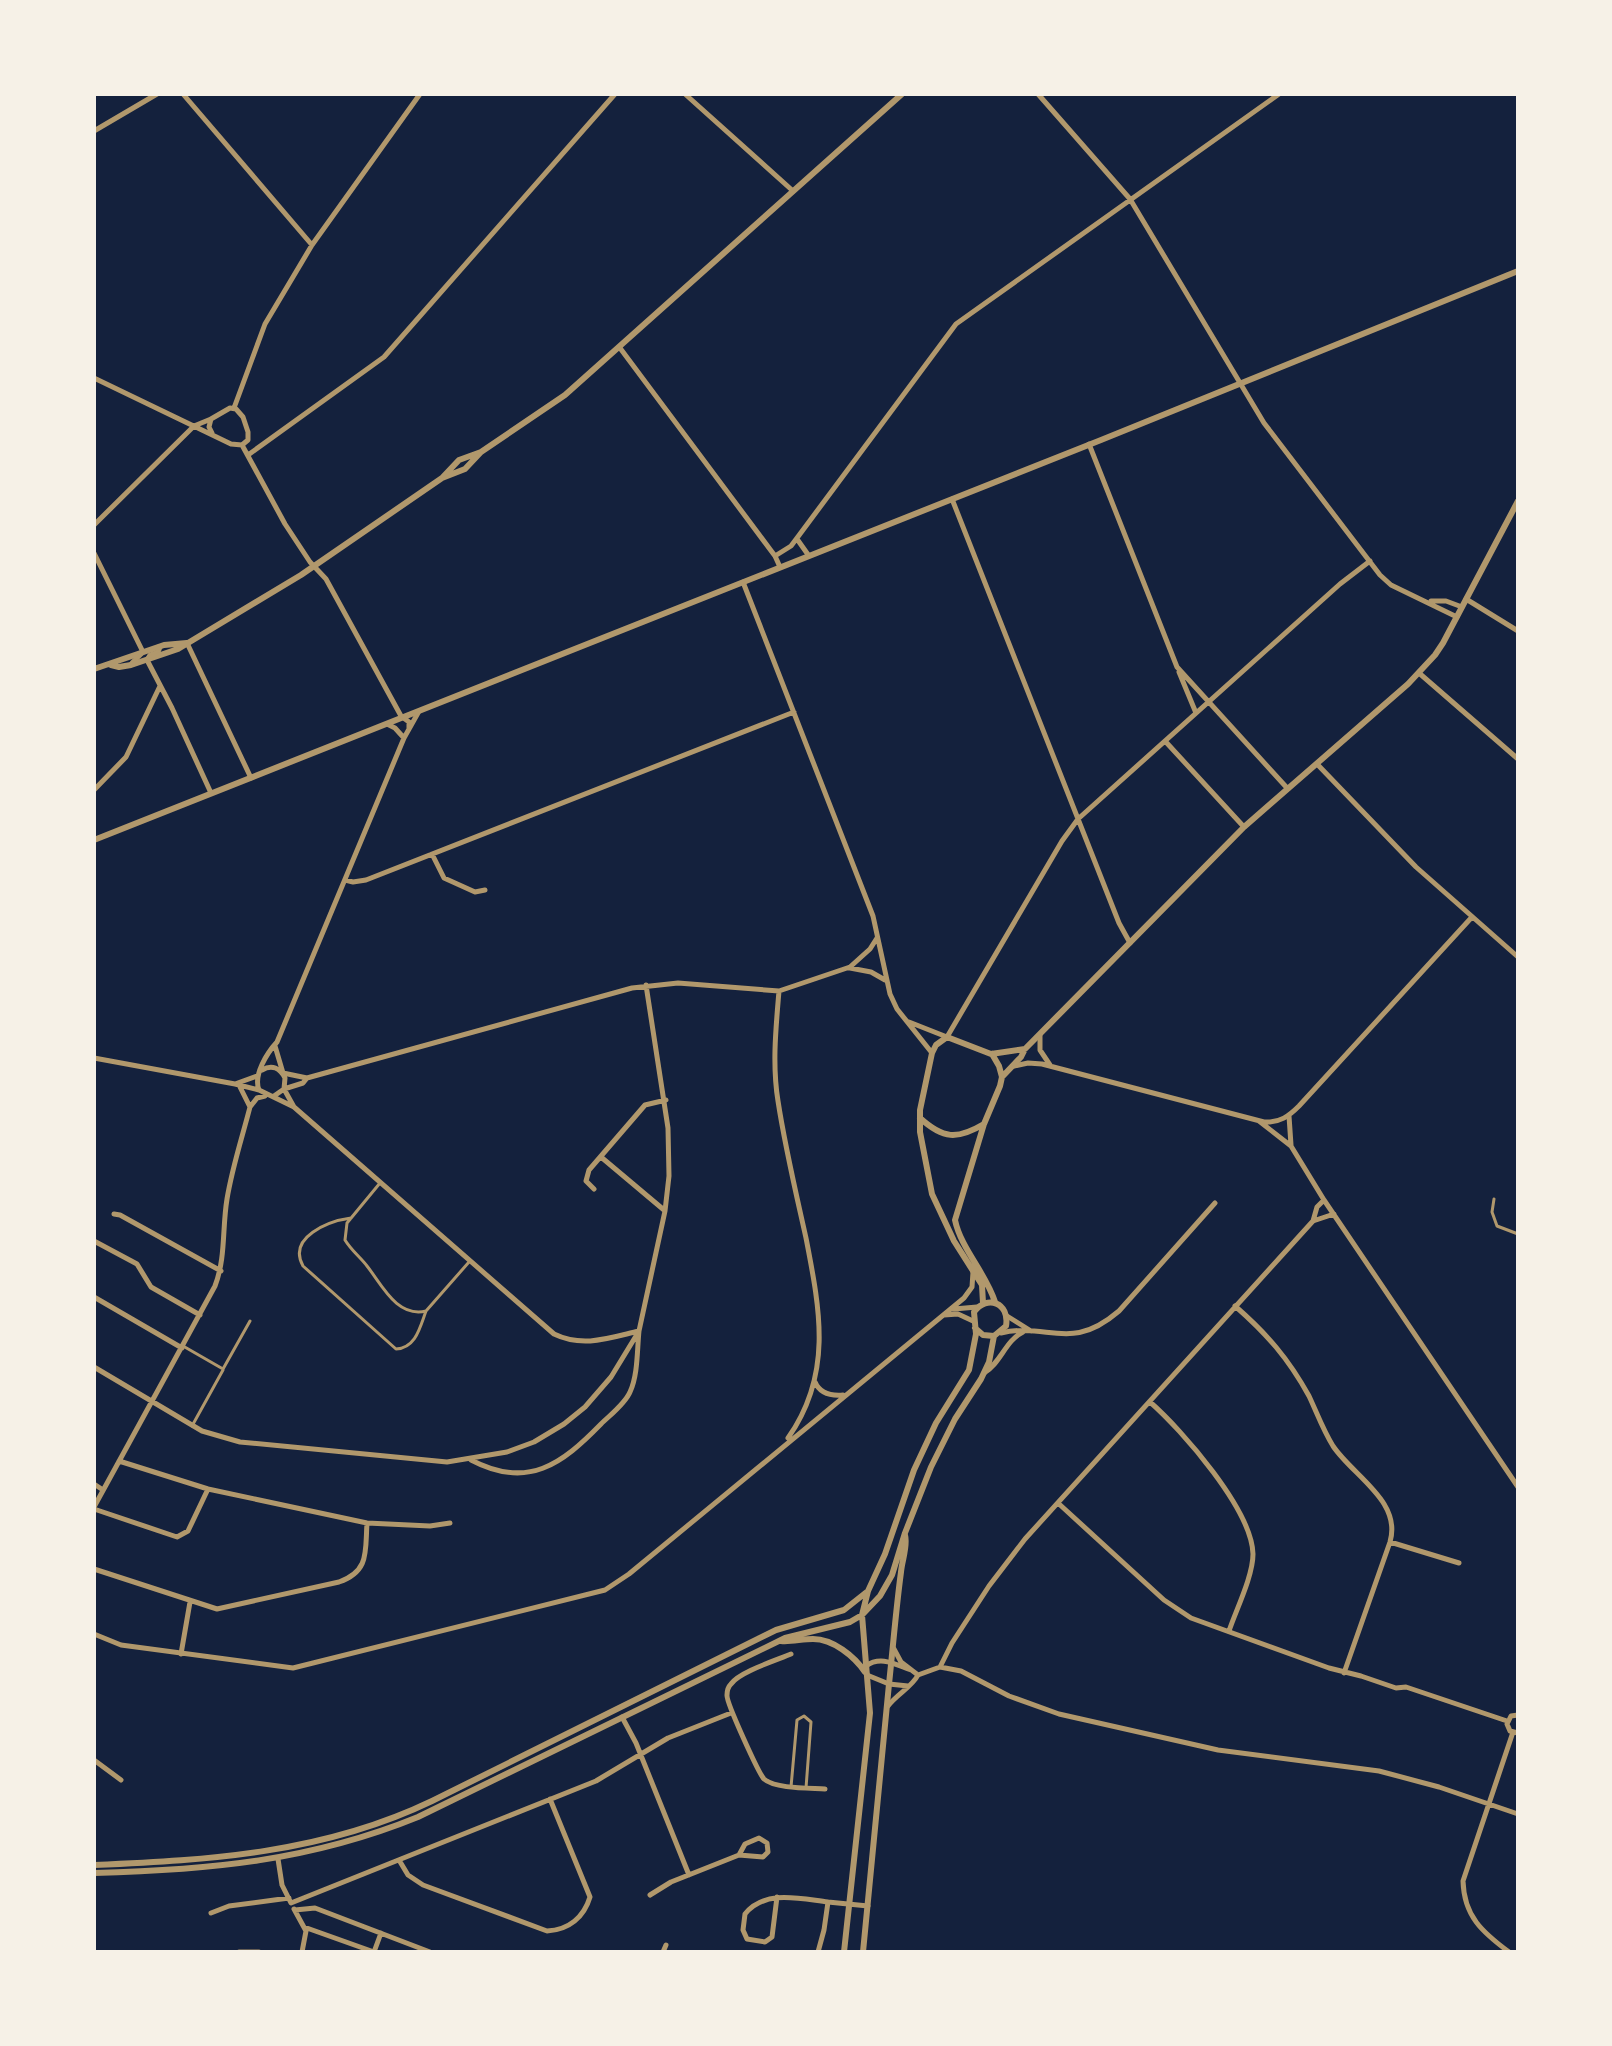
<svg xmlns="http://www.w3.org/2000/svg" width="1612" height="2046" font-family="'Noto Serif',serif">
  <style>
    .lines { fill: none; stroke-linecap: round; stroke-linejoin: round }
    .service { stroke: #b1986c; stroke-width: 3 }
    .minor { stroke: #b1986c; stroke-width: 5 }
    .tertiary { stroke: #b1986c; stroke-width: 6 }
  </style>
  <rect width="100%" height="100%" fill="#14213d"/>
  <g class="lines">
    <!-- service -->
    <path class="service" d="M380 1183 347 1223 345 1240C351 1250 360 1257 367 1266 382 1285 397 1318 426 1311L469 1262
      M1494 1199 1492 1212 1497 1226 1518 1234
      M351 1218C329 1221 287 1237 303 1266L396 1349C416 1348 420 1327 426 1311
      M183 1346 223 1369 250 1321
      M192 1426 223 1370
      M791 1787 797 1720 804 1716 811 1722 806 1788"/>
    <!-- minor -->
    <path class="minor" d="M183 94 312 245
      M685 94 793 191
      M1038 94 1130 199 1264 423 1380 575 1391 585 1457 617
      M94 131 157 94
      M620 348 775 556 780 567
      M94 378 231 444 242 445
      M234 408 265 324 312 245 420 94
      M212 433 209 427 211 419 230 408 236 409 243 417 248 432V440L242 445
      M1089 444 1177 667 1288 789
      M242 445 285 524 310 562 326 579 401 716 409 722V728
      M248 455 384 357 615 94
      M952 499 1119 923 1130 943
      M94 525 194 426 211 419
      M797 539 809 556
      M94 553 143 652 132 663
      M775 556 791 546 797 538 956 324 1279 94
      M743 582 873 916 890 994 897 1009 932 1053
      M1466 599 1518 631
      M1431 601H1446L1462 607
      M187 643 251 778
      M160 647 158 652 150 655 147 660 172 708 211 793
      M1179 672 1196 713
      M1419 673 1518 759
      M387 724 395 728 404 738
      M1165 741 1244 827
      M1317 764 1416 867 1518 957
      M94 790 126 757 160 686
      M432 854 444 878 475 892 485 890
      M345 880 353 882 366 880 794 712
      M850 968 871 972 885 980
      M779 991C776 1027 772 1064 778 1101 785 1147 796 1193 806 1238 820 1310 833 1374 788 1438
      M909 1022 947 1037 1062 841 1078 819 1340 584 1370 561
      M1040 1035V1050L1050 1065
      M275 1046 283 1073 307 1078
      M94 1058 235 1084 257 1076
      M1014 1066 1028 1063 1042 1064 1264 1122C1280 1123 1289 1116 1299 1106L1472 917
      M262 1070C272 1064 280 1068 285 1078L284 1089
      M235 1084 259 1090 294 1107 554 1334C583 1348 609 1338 639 1331 637 1350 638 1375 630 1392 625 1404 610 1415 601 1424 562 1464 528 1490 471 1460
      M240 1087 250 1107
      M284 1089 294 1107
      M259 1090C253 1075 267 1053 277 1042L404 738 418 713
      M274 1096 284 1089 303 1083 307 1078 632 988 678 983 779 991 850 967 870 949 877 938
      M1289 1116 1291 1145
      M1259 1121 1291 1146 1324 1200 1518 1487
      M601 1157 664 1210
      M594 1189 586 1181 589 1170 645 1105 666 1100
      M114 1214 120 1215 221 1271
      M1313 1221 1334 1214
      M94 1241 137 1264 151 1287 200 1315
      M94 1297 182 1348
      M1235 1306C1267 1334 1288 1358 1309 1396 1317 1413 1323 1430 1333 1446 1353 1476 1402 1501 1390 1542L1344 1673
      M954 1309 977 1307
      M944 1315 958 1314 973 1321
      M1007 1316 1031 1331
      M1001 1333C1049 1322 1070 1353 1119 1311L1215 1203
      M94 1367 202 1431 240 1442 447 1462 507 1452 534 1442 564 1424 585 1407 611 1377 639 1331 665 1211 669 1176 668 1128 646 985
      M984 1373C1001 1363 1005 1341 1023 1332
      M815 1382C820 1394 831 1396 843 1395
      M1150 1402C1182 1430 1252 1510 1253 1554 1253 1576 1236 1610 1229 1631
      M119 1461 208 1489 367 1523 430 1526 450 1523
      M94 1484 103 1490
      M1058 1503 1164 1600 1191 1618 1329 1668 1361 1676 1396 1688 1406 1687 1507 1721
      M94 1507 215 1286C226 1257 222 1229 227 1199 232 1168 242 1138 250 1107L257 1098 265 1096
      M94 1509 177 1537 188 1531 208 1489
      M1390 1542 1459 1563
      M94 1569 217 1609 339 1582C370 1571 365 1551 367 1523
      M94 1634 121 1645 293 1668 605 1590 629 1574 964 1298 972 1287 973 1272
      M894 1649 901 1662 918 1675
      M181 1654 190 1602
      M791 1654C777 1660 739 1672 731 1684 728 1687 727 1691 727 1695 726 1702 759 1774 764 1779 775 1789 810 1788 825 1789
      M866 1666C881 1655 896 1665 911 1670
      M940 1667 952 1643 989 1586 1025 1539 1313 1221 1317 1207 1324 1200
      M867 1675 889 1684 908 1686
      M888 1706C897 1694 912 1687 918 1675L940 1667 961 1671 1009 1696 1059 1714 1218 1750 1379 1771 1439 1787 1518 1814
      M1518 1715 1511 1716 1507 1724 1510 1731 1518 1733
      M622 1717 636 1743 689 1875
      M94 1760 121 1780
      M278 1859 282 1885 291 1903 596 1781 668 1738 731 1713
      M399 1860 408 1875 423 1885 547 1931C569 1930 584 1917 590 1897L550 1799
      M650 1895 671 1882 739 1855 745 1844 759 1838 767 1843 768 1852 763 1857 739 1855
      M777 1897 772 1937 765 1942 747 1939 743 1930 745 1914C765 1889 801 1899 828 1902
      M294 1909 306 1931 302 1952
      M295 1910 315 1908 430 1952
      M211 1913 229 1906 289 1898
      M304 1927 374 1952
      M239 1952H259
      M374 1952 381 1933
      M663 1952 666 1945
      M818 1952 824 1930 828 1902 868 1906
      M1509 1952C1482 1932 1464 1916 1463 1881L1513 1732"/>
    <!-- tertiary -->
    <path class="tertiary" d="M442 478 459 460 481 452
      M111 665 119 667 131 665 178 649 301 575 442 478 465 469 481 452 565 395 902 94
      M94 669 164 645 187 643
      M94 840 1101 440 1518 271
      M992 1054 999 1066 1002 1077 1000 1086 984 1124 955 1220C961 1249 986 1273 995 1302
      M1002 1077 1021 1057 1025 1049 1244 827 1408 684 1435 655 1443 643 1518 501
      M920 1118C943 1139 957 1140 984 1124
      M983 1303 982 1285 954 1241 932 1194 920 1132V1110L932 1053 936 1045 947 1037 991 1054 1025 1049
      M781 1641C791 1642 802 1639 813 1639 833 1639 854 1656 865 1672
      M94 1865C211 1860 324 1853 432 1801L776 1630 844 1610 868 1591
      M94 1873C209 1870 310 1861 418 1817L785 1638 850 1622 862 1615 880 1596 892 1575 905 1533 931 1467 955 1419 981 1379 989 1362 994 1336
      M844 1952 870 1713 862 1615 868 1591 885 1554 914 1470 936 1423 969 1370 976 1334 974 1312C987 1294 1010 1303 1006 1326L994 1336 983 1335 975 1328
      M863 1952 889 1684C893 1647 896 1609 901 1572 902 1560 908 1546 905 1535"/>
  </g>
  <!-- border -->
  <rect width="1612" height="2046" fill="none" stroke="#f6f1e7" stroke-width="192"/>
</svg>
